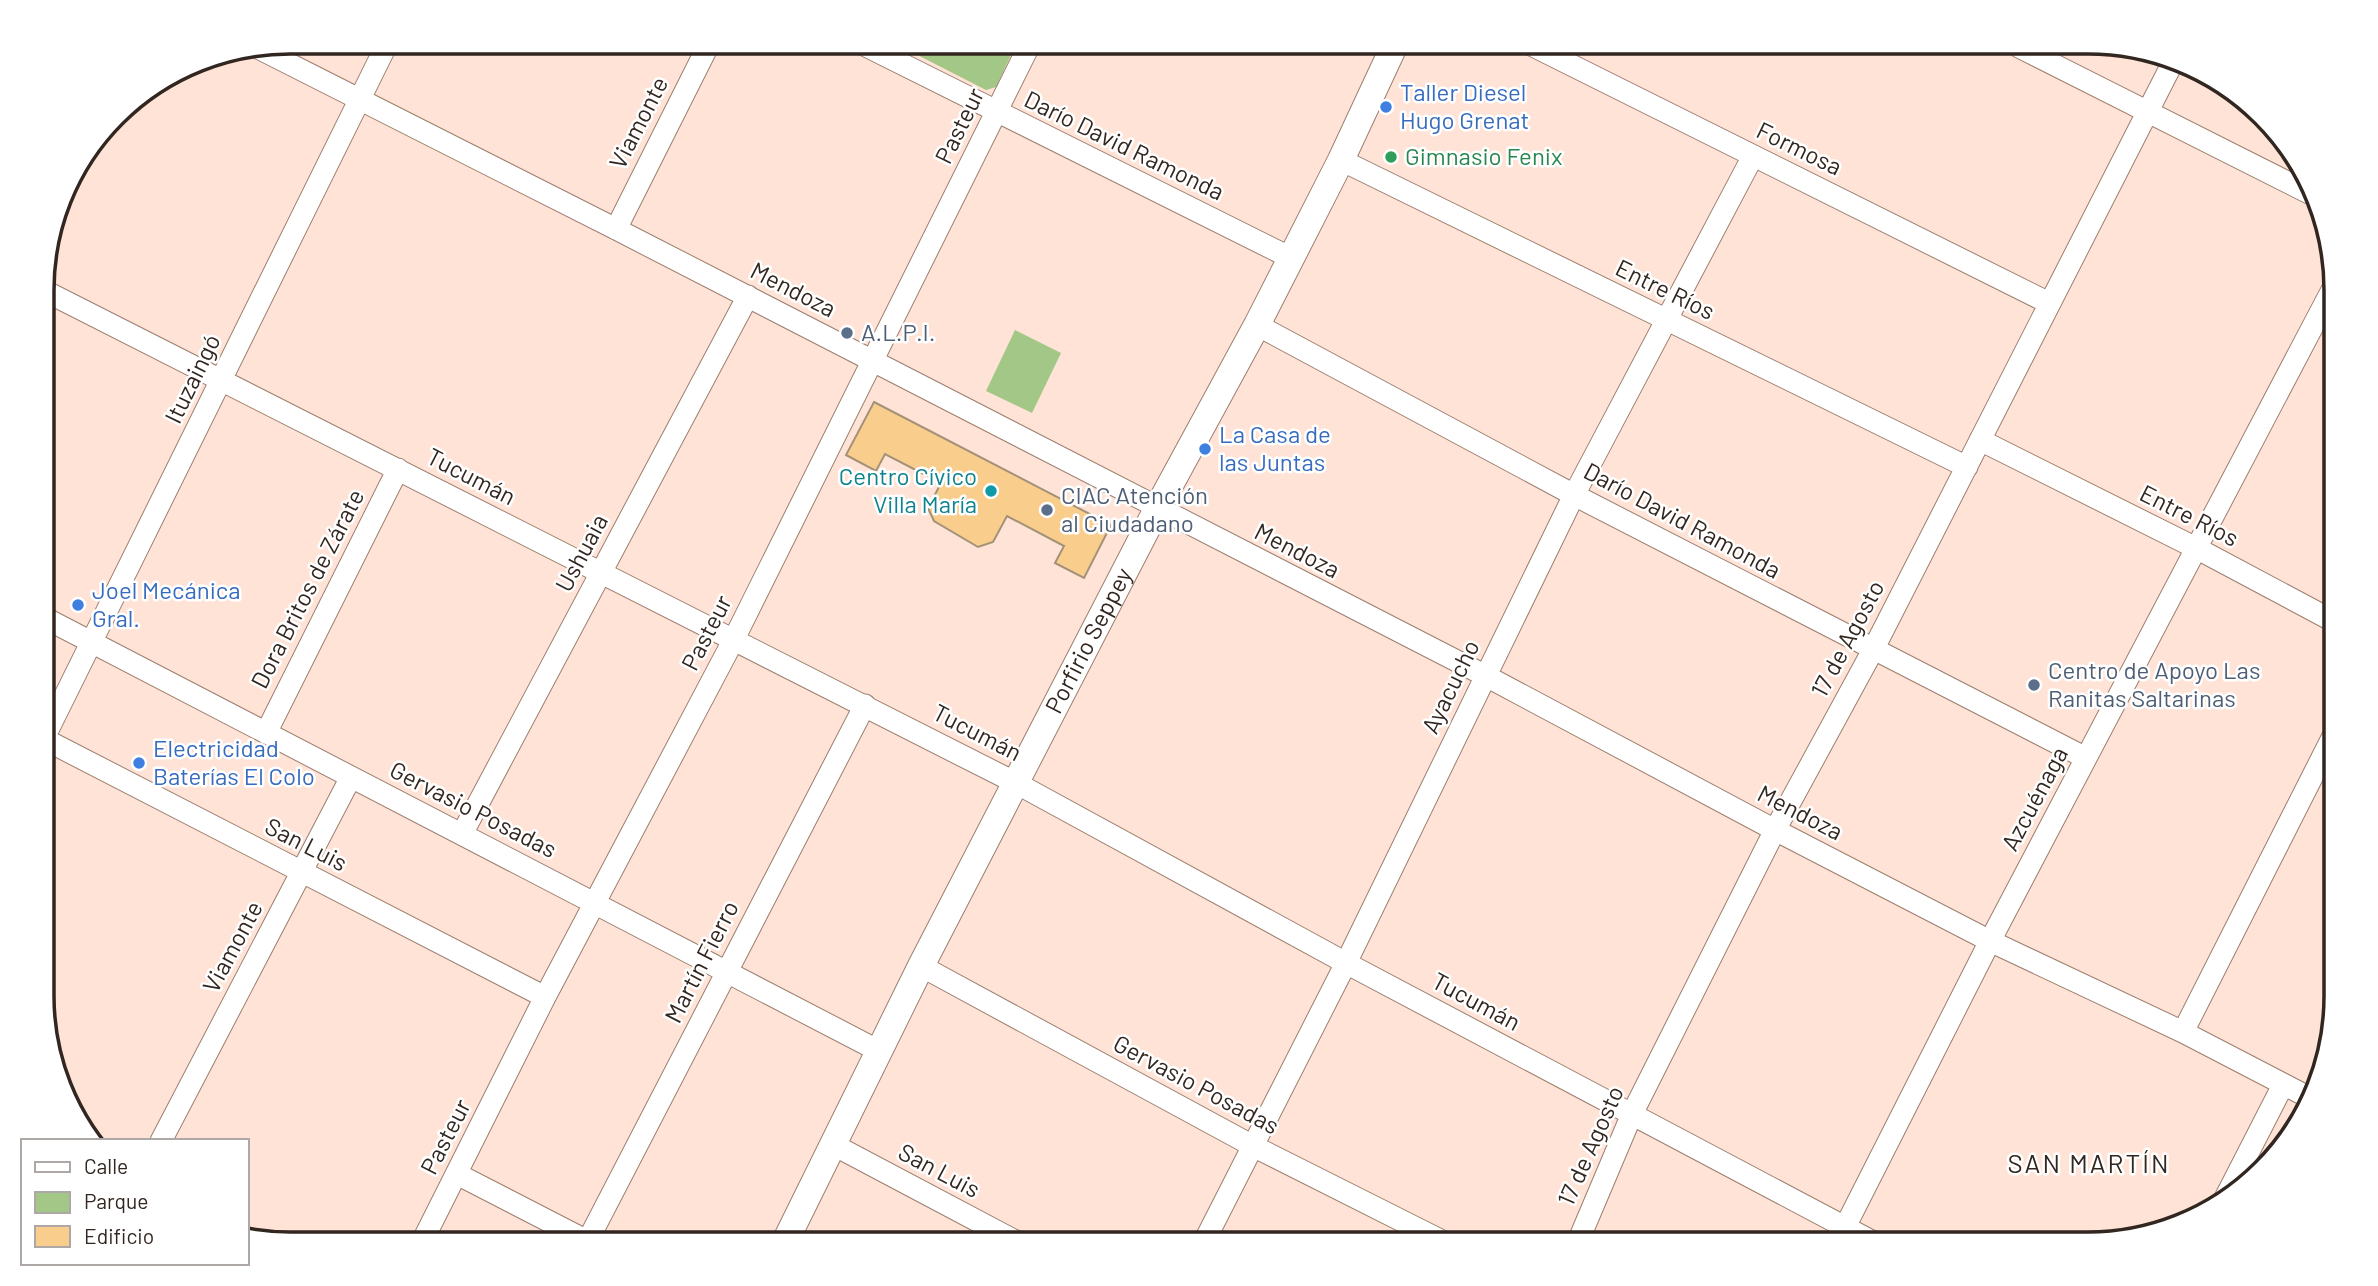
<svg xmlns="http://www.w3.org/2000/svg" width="2378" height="1286" font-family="Barlow,sans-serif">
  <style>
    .green { fill: #a3c786 }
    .building { fill: #f9ce8d; stroke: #a49177; stroke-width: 2 }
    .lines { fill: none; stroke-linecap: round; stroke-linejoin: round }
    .minor-casing { stroke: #9c7f6f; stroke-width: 23 }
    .major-casing { stroke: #9c7f6f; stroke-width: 28 }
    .minor { stroke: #fff; stroke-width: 21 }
    .major { stroke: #fff; stroke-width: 26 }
    .shop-dot { fill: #3f7fe0; stroke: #fff; stroke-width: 2.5 }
    .leisure-dot { fill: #2e9e5b; stroke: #fff; stroke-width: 2.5 }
    .service-dot { fill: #5c6f8a; stroke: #fff; stroke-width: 2.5 }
    .culture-dot { fill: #0f9aa8; stroke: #fff; stroke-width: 2.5 }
    .labels { text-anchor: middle; stroke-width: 5; stroke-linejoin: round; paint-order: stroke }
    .shop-label { font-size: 24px; fill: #366cbe; stroke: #fff; text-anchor: start }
    .street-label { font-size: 24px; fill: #322620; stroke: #fff }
    .leisure-label { font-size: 24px; fill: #27864d; stroke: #fff; text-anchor: start }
    .service-label { font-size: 24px; fill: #4e5e75; stroke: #fff; text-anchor: start }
    .culture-label { font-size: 24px; fill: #0d838f; stroke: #fff; text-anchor: end }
    .neighbourhood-label { font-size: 26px; letter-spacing: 2px; fill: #322620; stroke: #fff }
    .rim { fill: none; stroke: #322620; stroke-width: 3.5 }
  </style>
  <rect width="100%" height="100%" fill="#fee3d6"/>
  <!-- green -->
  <path class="green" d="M892 42H1017L996 87 986 90Z
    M1015 330 1061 353 1032 413 986 391Z"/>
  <!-- building -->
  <path class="building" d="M874 402 1111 525 1084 578 1055 563 1064 546 1007 516 993 542 978 547 934 521 928 508 941 483 885 454 876 471 846 455Z"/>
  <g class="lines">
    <defs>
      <path id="minor" d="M858 42 1291 258
        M1525 42 2049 303
        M2019 47 2309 193
        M258 48 616 229 1486 676 1775 830 1990 941 2183 1032 2312 1099
        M1341 160 1967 467
        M616 229 710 42
        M43 290 1016 783 1346 963 1877 1244
        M1257 325 1574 495 2086 758
        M1980 440 2198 549 2335 622
        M43 617 879 1051
        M266 733 398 469
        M44 738 388 42
        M44 739 545 997
        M462 834 748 296
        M921 966 1253 1146 1448 1244
        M2183 1032 2335 732
        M161 1141 351 777
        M832 1144 1021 1244
        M457 1174 593 1244
        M2222 1204 2283 1085
        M1845 1227 1990 941 2334 286
        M421 1244 545 997 734 639 1031 42
        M586 1244 865 705
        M1203 1244 1346 963 1574 495 1753 156
        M1577 1244 1632 1114 1775 830 1873 650 2173 62"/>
      <g id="major">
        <path id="s1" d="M784 1244 921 966 1157 509 1257 325 1341 160 1396 42"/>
      </g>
    </defs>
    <!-- minor casing -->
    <use href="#minor" class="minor-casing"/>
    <!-- major casing -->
    <use href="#major" class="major-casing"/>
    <!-- minor -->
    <use href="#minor" class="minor"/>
    <!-- major -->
    <use href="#major" class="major"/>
  </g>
  <!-- markers -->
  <g class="shop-dot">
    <circle cx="1386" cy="107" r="7"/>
    <circle cx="1205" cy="449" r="7"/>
    <circle cx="78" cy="605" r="7"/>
    <circle cx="139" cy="763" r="7"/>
  </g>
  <circle class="leisure-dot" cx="1391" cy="157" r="7"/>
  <g class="service-dot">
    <circle cx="847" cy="333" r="7"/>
    <circle cx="1047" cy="510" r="7"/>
    <circle cx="2034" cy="685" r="7"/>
  </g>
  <circle class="culture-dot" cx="991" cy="491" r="7"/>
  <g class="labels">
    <!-- shop labels -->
    <g class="shop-label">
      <text x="1400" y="101">Taller Diesel<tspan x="1400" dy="28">Hugo Grenat</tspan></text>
      <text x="1219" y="443">La Casa de<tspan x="1219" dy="28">las Juntas</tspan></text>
      <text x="92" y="599">Joel Mecánica<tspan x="92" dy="28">Gral.</tspan></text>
      <text x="153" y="757">Electricidad<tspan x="153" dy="28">Baterías El Colo</tspan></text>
    </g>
    <!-- street labels -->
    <g class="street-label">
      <text transform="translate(639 123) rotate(-63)" y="8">Viamonte</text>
      <text transform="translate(960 126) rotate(-64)" y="8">Pasteur</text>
      <text transform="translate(1124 146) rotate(26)" y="8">Darío David Ramonda</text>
      <text transform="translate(1799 149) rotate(26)" y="8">Formosa</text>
      <text transform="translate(793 290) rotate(27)" y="8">Mendoza</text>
      <text transform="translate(1665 290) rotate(26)" y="8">Entre Ríos</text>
      <text transform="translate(193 379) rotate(-64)" y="8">Ituzaingó</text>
      <text transform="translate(471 477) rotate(27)" y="8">Tucumán</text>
      <text transform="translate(2189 516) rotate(27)" y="8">Entre Ríos</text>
      <text transform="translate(1682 521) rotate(28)" y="8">Darío David Ramonda</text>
      <text transform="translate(1297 551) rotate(27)" y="8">Mendoza</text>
      <text transform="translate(582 553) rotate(-62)" y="8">Ushuaia</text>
      <text transform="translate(308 589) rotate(-63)" y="8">Dora Britos de Zárate</text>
      <text transform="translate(707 633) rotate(-63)" y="8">Pasteur</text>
      <text transform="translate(1848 639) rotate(-62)" y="8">17 de Agosto</text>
      <text dy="8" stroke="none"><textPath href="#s1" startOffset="676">Porfirio Seppey</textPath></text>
      <text transform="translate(1451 687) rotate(-64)" y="8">Ayacucho</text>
      <text transform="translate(977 733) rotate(27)" y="8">Tucumán</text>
      <text transform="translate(2035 799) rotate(-62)" y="8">Azcuénaga</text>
      <text transform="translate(473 810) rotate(27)" y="8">Gervasio Posadas</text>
      <text transform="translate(1800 813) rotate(27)" y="8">Mendoza</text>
      <text transform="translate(306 845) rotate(27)" y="8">San Luis</text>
      <text transform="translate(233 947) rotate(-62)" y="8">Viamonte</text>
      <text transform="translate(702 962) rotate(-63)" y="8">Martín Fierro</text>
      <text transform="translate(1476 1002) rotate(28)" y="8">Tucumán</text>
      <text transform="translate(1196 1085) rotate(28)" y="8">Gervasio Posadas</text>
      <text transform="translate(446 1137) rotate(-63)" y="8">Pasteur</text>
      <text transform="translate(1591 1146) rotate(-66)" y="8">17 de Agosto</text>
      <text transform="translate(939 1171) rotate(28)" y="8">San Luis</text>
    </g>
    <!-- leisure labels -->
    <g class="leisure-label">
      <text x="1405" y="165">Gimnasio Fenix</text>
    </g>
    <!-- service labels -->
    <g class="service-label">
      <text x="861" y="341">A.L.P.I.</text>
      <text x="1061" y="504">CIAC Atención<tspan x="1061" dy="28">al Ciudadano</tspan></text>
      <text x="2048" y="679">Centro de Apoyo Las<tspan x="2048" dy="28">Ranitas Saltarinas</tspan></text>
    </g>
    <!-- culture labels -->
    <g class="culture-label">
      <text x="977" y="485">Centro Cívico<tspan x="977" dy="28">Villa María</tspan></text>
    </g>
    <!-- neighbourhood labels -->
    <g class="neighbourhood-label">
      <text x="2089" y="1173">SAN MARTÍN</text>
    </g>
  </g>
  <!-- crop -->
  <path d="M0 0H2378V1286H0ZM290 54H2088A236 236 0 0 1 2324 290V996A236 236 0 0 1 2088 1232H290A236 236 0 0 1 54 996V290A236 236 0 0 1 290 54Z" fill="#fff" fill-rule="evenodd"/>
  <path class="rim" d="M290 54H2088A236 236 0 0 1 2324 290V996A236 236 0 0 1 2088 1232H290A236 236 0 0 1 54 996V290A236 236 0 0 1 290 54Z"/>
  <!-- legend -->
  <rect x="21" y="1139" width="228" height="126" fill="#ffffff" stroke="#ada8a6" stroke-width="2"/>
  <rect x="35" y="1162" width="35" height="10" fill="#ffffff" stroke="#ada8a6" stroke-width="2"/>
  <text x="84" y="1174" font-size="21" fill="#322620">Calle</text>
  <rect x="35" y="1192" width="35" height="21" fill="#a3c786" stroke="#ada8a6" stroke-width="2"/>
  <text x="84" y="1209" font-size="21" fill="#322620">Parque</text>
  <rect x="35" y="1226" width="35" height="21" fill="#f9ce8d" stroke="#ada8a6" stroke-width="2"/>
  <text x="84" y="1244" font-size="21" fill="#322620">Edificio</text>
</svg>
